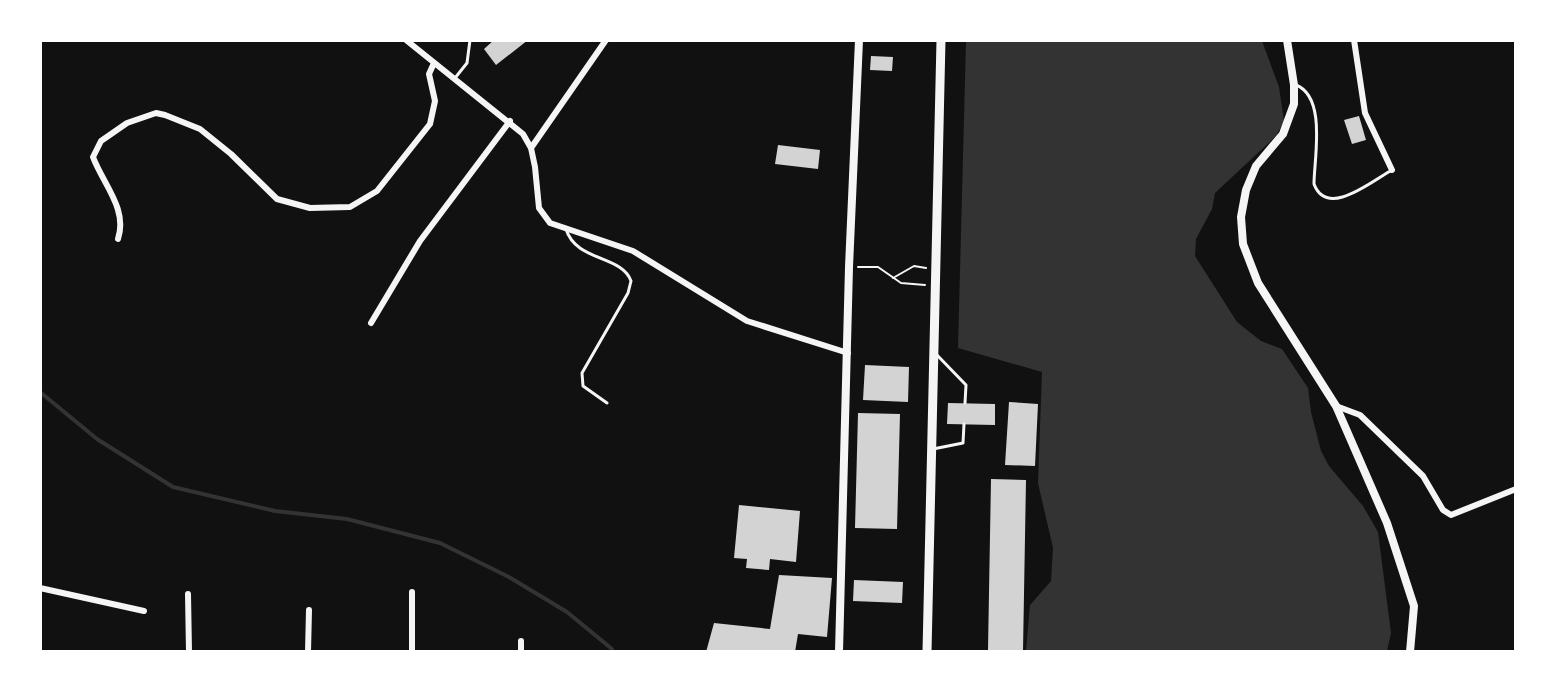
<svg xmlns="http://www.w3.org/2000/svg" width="1556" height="692" font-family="Rubik,sans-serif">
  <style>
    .water { fill: #333 }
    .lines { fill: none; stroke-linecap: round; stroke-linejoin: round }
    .stream { stroke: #333; stroke-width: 4 }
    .building { fill: #d3d3d3 }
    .path { stroke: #f5f5f5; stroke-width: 2 }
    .service { stroke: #f5f5f5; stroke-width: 3 }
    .minor { stroke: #f5f5f5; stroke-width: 6 }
    .tertiary { stroke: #f5f5f5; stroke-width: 8 }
    .trunk { stroke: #f5f5f5; stroke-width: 9 }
  </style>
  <rect width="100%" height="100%" fill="#111"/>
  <!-- water -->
  <path class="water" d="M966 41H1262L1279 87 1284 121 1276 136 1215 193 1212 209 1196 239 1195 256 1237 322 1261 341 1282 349 1308 388 1311 412 1321 451 1329 466 1363 506 1378 532 1391 633 1387 651H1026L1030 605 1051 581 1053 548 1038 483 1042 372 958 348Z"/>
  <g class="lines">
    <!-- stream -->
    <path class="stream" d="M40 392 97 439 173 487 275 511 347 519 440 543 509 577 567 612 612 649"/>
  </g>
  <!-- building -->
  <path class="building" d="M494 40H528L496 65 484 49Z
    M871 56 893 57 892 71 870 70Z
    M1359 116 1366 140 1352 144 1344 120Z
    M778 145 820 150 818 169 775 164Z
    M865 365 909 367 908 402 863 400Z
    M1009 402 1038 404 1035 466 1005 465Z
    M948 403 995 404V425L947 424Z
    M858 413 900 414 897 529 855 528Z
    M991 479 1026 480 1023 651 988 650Z
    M739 505 800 511 796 562 770 559 769 570 746 568 747 559 734 558Z
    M779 575 832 578 827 637 798 634 795 652H706L714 623 770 629Z
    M854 580 903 582 902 603 853 601Z"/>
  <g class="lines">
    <!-- path -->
    <path class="path" d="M858 267H878L901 283 925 285
      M893 278 914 266 926 268"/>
    <!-- service -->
    <path class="service" d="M455 78 467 63 470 40
      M1296 85C1327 97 1314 159 1314 184 1327 219 1372 181 1392 170
      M566 229C576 262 622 255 631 281L628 293 582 373 583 386 607 403
      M936 354 966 385 965 403
      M933 449 963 443 964 424"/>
    <!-- minor -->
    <path class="minor" d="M406 40 523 134 531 148 535 167 539 208 550 223 633 251 747 321 848 353
      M1354 40 1365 113 1392 170
      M531 148 606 40
      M118 239C128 209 103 184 93 157L101 141 127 123 156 113 165 115 200 129 231 154 277 199 310 208 350 207 377 191 430 124 435 101 429 74 434 63
      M371 323 420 241 510 121
      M1336 406 1360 415 1423 476 1443 510 1451 515 1516 489
      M40 588 144 611
      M188 594 189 652
      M308 652 309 610
      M412 652V592
      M521 652V641"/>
    <!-- tertiary -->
    <path class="tertiary" d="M1287 40 1294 85V104L1283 134 1256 166 1246 190 1241 217 1243 244 1258 283 1336 406 1387 523 1414 606 1410 652
      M839 652 849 267 859 40"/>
    <!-- trunk -->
    <path class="trunk" d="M927 652 941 40"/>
  </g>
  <!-- border -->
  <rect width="1556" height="692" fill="none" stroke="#ffffff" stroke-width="84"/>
</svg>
